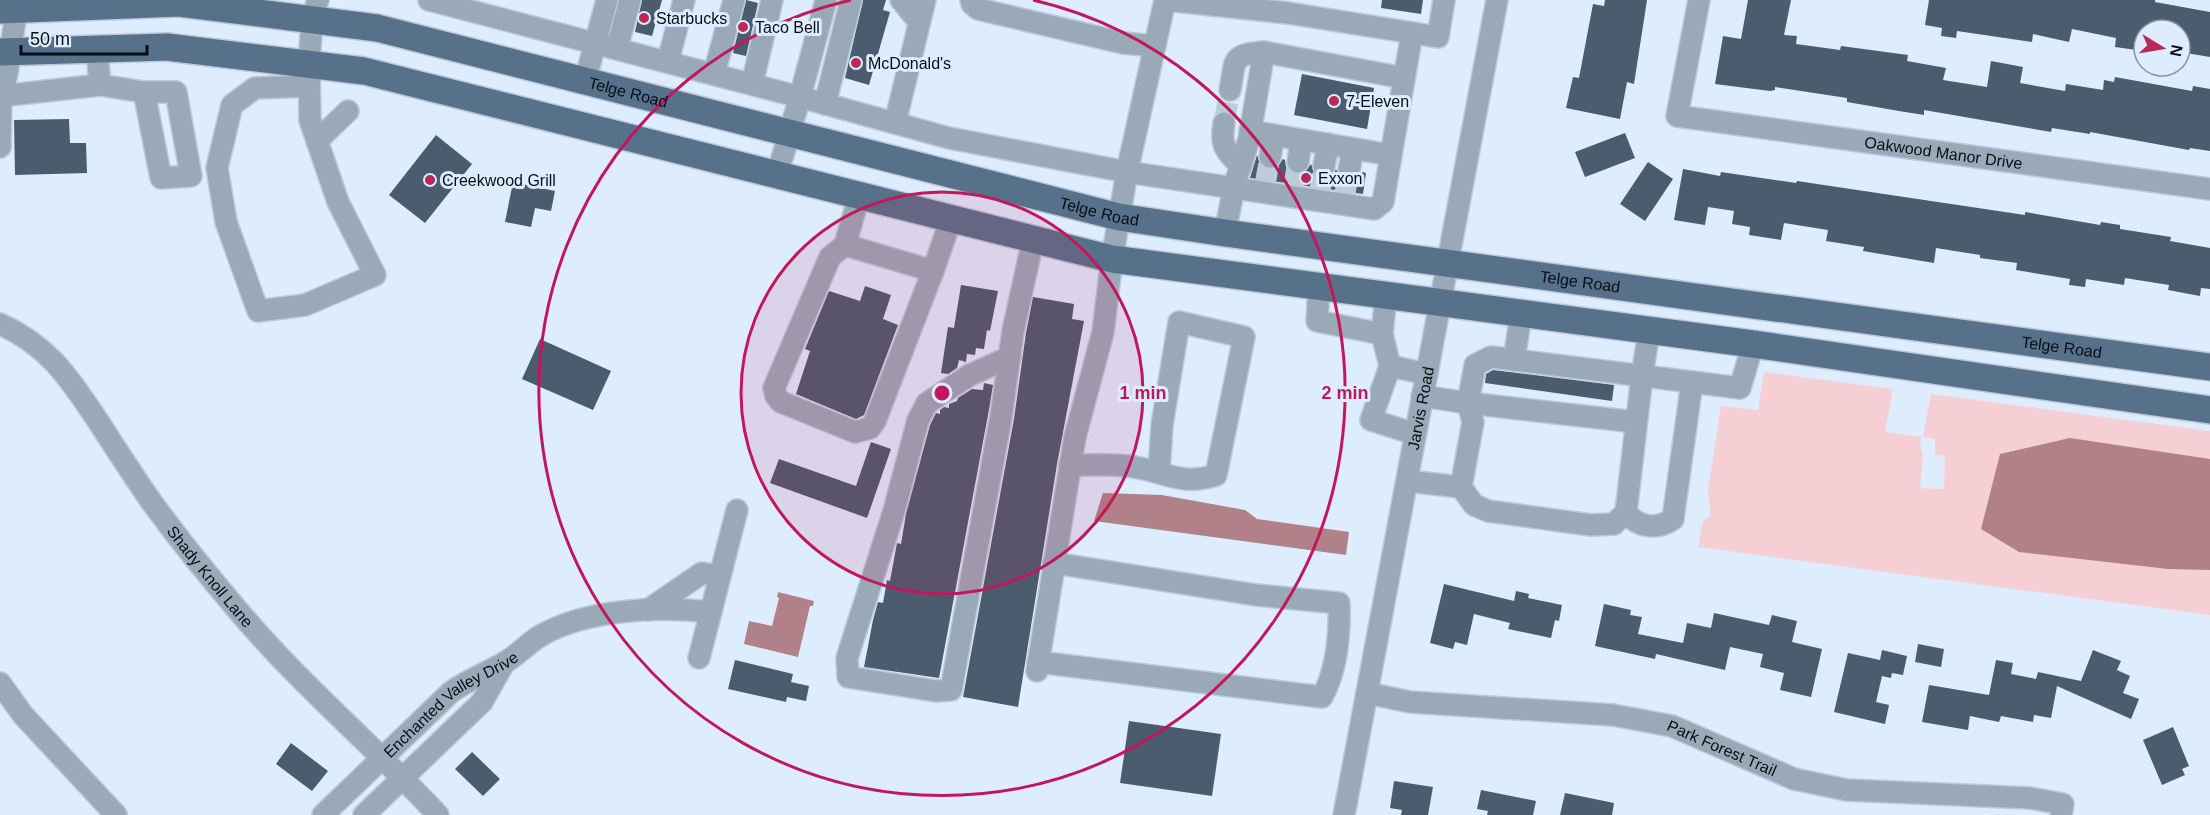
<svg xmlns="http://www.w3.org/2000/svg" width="2210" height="815" font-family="Helvetica,sans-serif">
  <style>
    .green { fill: #f6cfd4 }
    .water { fill: #b08189 }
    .building { fill: #4b5c6e }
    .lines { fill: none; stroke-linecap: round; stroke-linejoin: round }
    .minor-tunnel { stroke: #bdccdb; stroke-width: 21; stroke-dasharray: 21 10; stroke-linecap: butt }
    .minor-casing { stroke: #bbc9d9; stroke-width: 24 }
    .major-casing { stroke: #bbc9d9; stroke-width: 30 }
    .minor { stroke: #9aa9b7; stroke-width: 21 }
    .major { stroke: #57718a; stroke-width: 27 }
    .ring { fill: none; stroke: #c2185b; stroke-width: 3 }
    .poi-dot { fill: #b82954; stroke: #ddedfe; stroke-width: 2 }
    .labels { text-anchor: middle; stroke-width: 6; stroke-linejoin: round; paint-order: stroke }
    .poi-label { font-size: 16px; fill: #070e15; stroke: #ddedfe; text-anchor: start }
    .street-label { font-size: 16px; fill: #070e15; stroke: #ddedfe }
    .centre { fill: #c2185b; stroke: #ddedfe; stroke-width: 3 }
    .ring-label { font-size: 18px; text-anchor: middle; font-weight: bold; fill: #c2185b; stroke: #ddedfe; stroke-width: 6; stroke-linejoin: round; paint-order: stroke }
  </style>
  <rect width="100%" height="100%" fill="#ddedfe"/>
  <!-- green -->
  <path class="green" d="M1764 372 1893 389 1885 432 1921 437 1920 448 1923 454 1920 488 1944 489 1945 456 1935 455V439L1923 437 1931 394 2210 431V615L1698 547 1703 521 1711 516 1708 490 1721 406 1758 410Z"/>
  <!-- water -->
  <path class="water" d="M2070 438 2210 459V570L2168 569 2019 552 1981 529 2000 454Z
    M1103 493 1162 495 1245 510 1257 519 1349 532 1346 555 1094 521Z
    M778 592 814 601 813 606H810L798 657 744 644 749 621 772 626 779 598 777 597Z"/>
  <!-- building -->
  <path class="building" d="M642 0H662L652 36 635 32Z
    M746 0 758 3 746 56 733 53Z
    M863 0H886L883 10 890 12 869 85 845 78Z
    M1382 0H1423L1421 14 1381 8Z
    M1605 0H1647L1634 84 1627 82 1620 119 1566 108 1573 77 1579 78 1593 4 1604 6Z
    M1748 0H1791L1784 35 1797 36 1796 44 1840 50 1841 46 1908 55 1907 61 1946 68 1943 80 1987 87 1991 61 2023 67 2020 83 2065 91 2066 84 2103 90 2104 80 2114 82 2115 77 2192 91 2193 86 2210 89V151L2190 148 2189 150 2090 132V134L2052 128 2051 132 1924 110V115L1899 111 1847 102V98L1775 87V90L1770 91 1715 84 1723 36 1741 39Z
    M1929 0H2155V2L2210 12V57L2180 52V30H2144V51L2115 47 2116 38 2072 29 2069 42 2033 34 2032 42 1957 31 1956 38 1941 36 1942 28 1925 25Z
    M1302 74 1374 88 1367 129 1294 115Z
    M69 119 70 143H86L87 173 15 175 14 120Z
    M1625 133 1635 158 1585 177 1575 152Z
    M436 135 472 164 425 223 389 195Z
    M1257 155 1261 166 1268 170 1275 169 1283 159 1285 160 1286 167 1296 174H1303L1311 164 1315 175 1322 179 1333 175 1336 169 1340 179 1347 183 1358 179 1362 172 1366 173 1363 194 1250 178Z
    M1648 162 1673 179 1645 221 1620 204Z
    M1683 169 1720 176 1721 172 1796 183 1797 181 2025 215V212L2100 225 2101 222 2120 225V229L2171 237 2170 241 2210 248V289L2201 288 2200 296 2168 290 2169 285 2125 278 2124 285 2086 279 2085 287 2069 285 2070 279 2016 270 2017 263 1980 258V255L1936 248 1934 263 1863 251 1864 247 1826 241 1828 230 1784 223 1781 240 1749 235 1750 227 1732 224 1734 211 1708 207 1705 225 1674 220Z
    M513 182 555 191 551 211 535 208 531 227 505 222Z
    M961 285 998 291 990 331 987 330 984 349 976 348 975 355 967 354 966 362 959 360 957 368 948 374 941 373 948 327 954 328Z
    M865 286 891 295 883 319 898 325 864 415 856 419 796 394 810 351 805 349 829 291 860 301Z
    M1033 297 1074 304 1072 319 1084 321 1057 464 1018 707 963 697 1014 419 1026 333Z
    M540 339 611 371 593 410 522 379Z
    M1493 370 1614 385 1612 401 1485 383 1486 374Z
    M984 383 993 385 988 415 939 678 864 667 873 620 878 602 883 603 887 580 890 581 897 543 901 544 906 514 930 425 936 413 940 414V410L944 407 949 408V404L957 401 958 398 972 389 983 390Z
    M871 442 891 449 867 518 770 483 779 459 856 486Z
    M1444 584 1514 601 1516 591 1529 594 1528 598 1562 605 1559 621 1555 620 1551 638 1508 629 1510 623 1474 614 1467 645 1455 642 1453 649 1430 643Z
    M1604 604 1631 610 1630 615 1642 617 1638 634 1683 643 1687 623 1711 628 1714 613 1769 625 1772 615 1797 621 1792 642 1822 649 1811 697 1780 690 1784 673 1760 667 1763 654 1730 647 1725 670 1656 654 1655 659 1595 646Z
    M1918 644 1944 649 1941 667 1915 662Z
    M1882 650 1907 656 1903 675 1892 673 1891 678 1882 676 1876 702 1889 705 1885 724 1834 712 1848 653 1880 660Z
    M2093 650 2121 661 2117 670 2130 676 2123 693 2139 699 2131 719 2057 686 2051 718 2034 715 2033 722 2001 716 1999 722 1970 716 1968 730 1922 722 1929 685 1989 695 1996 660 2013 663 2011 674 2036 679 2038 672 2081 681Z
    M735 660 793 674 791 682 809 686 806 701 787 697 786 702 728 689Z
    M1129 721 1221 734 1212 796 1120 783Z
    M2173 727 2189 766 2182 769 2185 775 2162 785 2143 740Z
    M291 743 328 771 312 791 276 764Z
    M472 752 500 779 483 796 455 769Z
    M1394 781 1433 787 1428 815H1401L1402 810 1390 808Z
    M1481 790 1536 801 1533 815H1487L1488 811 1477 809Z
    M1565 793 1614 803 1612 815H1560Z"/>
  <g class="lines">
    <!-- minor-tunnel -->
    <path class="minor-tunnel" d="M1224 123 1230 90
      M1265 185 1270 157
      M1293 190 1298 162
      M1319 195 1324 166
      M1344 199 1349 170"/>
    <defs>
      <g id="minor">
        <path d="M429 0 800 97 777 175"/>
        <path d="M826 0 800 97 949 138 1127 172 1112 259 1103 332 1075 437 1037 671"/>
        <path d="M901 0 914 16"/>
        <path d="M971 0 972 4 978 9 1123 43 1155 46"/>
        <path id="s1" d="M1699 0 1677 116 2210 189"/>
        <path d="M1412 33 1383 202 1374 209 1127 172 1165 0 1288 13 1438 37 1444 0"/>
        <path d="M617 48 630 0"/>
        <path d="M97 49 100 85"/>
        <path d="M668 61 684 0"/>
        <path d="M714 74 734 0"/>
        <path d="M585 81 607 0"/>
        <path d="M752 84 772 0"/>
        <path d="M309 86 255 88 232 105 217 168 226 222 258 311 305 305 375 275 338 202 310 120 309 64 312 20 318 0"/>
        <path d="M1230 90C1236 59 1230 55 1264 52"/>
        <path d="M0 96 100 85 144 92H176L191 176 161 178 144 92"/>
        <path d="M825 104 851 0"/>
        <path d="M895 123 925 0"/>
        <path d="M1224 123C1220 146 1225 150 1241 166"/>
        <path d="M1250 131 1391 155"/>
        <path d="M317 141 348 111"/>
        <path d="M0 147 1 96 7 74 18 0"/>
        <path d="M1270 157 1274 135"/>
        <path d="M1298 162 1301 140"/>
        <path d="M1324 166 1328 144"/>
        <path d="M1349 170 1353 149"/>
        <path d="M859 196 845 245 933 271 951 219"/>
        <path d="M1225 233 1234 187 1249 139 1264 52 1404 78"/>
        <path d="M845 245 830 257 774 388 776 396 781 402 855 432 870 428 875 421 933 271"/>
        <path d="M1319 287 1317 321 1382 334 1390 366"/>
        <path id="s2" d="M0 324C49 346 69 378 98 421 116 449 134 477 153 504 181 542 211 579 241 614 302 686 374 746 438 815"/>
        <path d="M1649 331 1642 376 1626 512C1638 528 1657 530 1673 519L1692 382"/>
        <path d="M1382 334 1386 296"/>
        <path d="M1010 357 970 375 927 403 918 420 894 511 847 658 848 677 936 691 951 690 1001 417 1013 331 1033 240"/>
        <path d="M1514 360 1521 314"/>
        <path d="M1422 396 1468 403 1475 365 1491 357 1740 388 1753 344"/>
        <path d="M1415 434 1371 420 1390 366 1427 374"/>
        <path d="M1070 465C1089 465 1109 464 1128 466 1163 470 1180 487 1216 475L1244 337 1179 322 1162 425 1159 472"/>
        <path d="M1407 481 1461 487"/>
        <path d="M1626 512 1614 524 1591 525 1488 511 1474 505 1461 487 1473 422 1468 403 1636 422"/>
        <path d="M648 610 702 573 720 576"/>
        <path d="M699 658 737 510"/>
        <path d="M1038 662 1322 697C1337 670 1340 634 1339 603L1256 595 1054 563"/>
        <path d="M0 683 23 715 116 815"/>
        <path id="s3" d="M1367 693 1410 702 1613 715 1672 726 1794 779 1847 790 2030 798 2063 804 2061 815"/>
        <path id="s4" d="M323 815 451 692C468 680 486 673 504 663 517 656 527 644 540 636 586 609 659 606 711 612"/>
        <path d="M364 815 482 702 504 663"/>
        <path id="s5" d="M1344 815 1497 0"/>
      </g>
      <g id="major">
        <path id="s6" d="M0 10 179 3 377 28 1119 217 1225 233 2210 367"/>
        <path d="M0 52 167 47 364 71 1112 259 1753 344 2210 410"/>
      </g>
    </defs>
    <!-- minor casing -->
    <use href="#minor" class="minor-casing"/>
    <!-- major casing -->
    <use href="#major" class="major-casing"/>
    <!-- minor -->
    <use href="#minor" class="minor"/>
    <!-- major -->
    <use href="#major" class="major"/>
  </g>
  <!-- distance rings -->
  <circle cx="942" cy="393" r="201" fill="#c2185b" fill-opacity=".12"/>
  <g class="ring">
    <circle cx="942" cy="393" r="201"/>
    <path d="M1033 0A403 403 0 1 1 851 0"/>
  </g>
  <!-- markers -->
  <g class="poi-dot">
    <circle cx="644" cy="18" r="6"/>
    <circle cx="743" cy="27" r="6"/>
    <circle cx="856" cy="63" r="6"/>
    <circle cx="1334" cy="101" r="6"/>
    <circle cx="1306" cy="178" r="6"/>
    <circle cx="430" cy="180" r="6"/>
  </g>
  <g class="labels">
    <!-- poi labels -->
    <g class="poi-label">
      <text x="656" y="24">Starbucks</text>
      <text x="755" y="33">Taco Bell</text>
      <text x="868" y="69">McDonald's</text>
      <text x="1346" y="107">7-Eleven</text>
      <text x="1318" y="184">Exxon</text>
      <text x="442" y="186">Creekwood Grill</text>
    </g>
    <!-- street labels -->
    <g class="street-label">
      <text dy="6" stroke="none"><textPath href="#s6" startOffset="638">Telge Road</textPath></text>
      <text dy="6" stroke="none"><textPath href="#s1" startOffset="387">Oakwood Manor Drive</textPath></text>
      <text dy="6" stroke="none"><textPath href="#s6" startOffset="1124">Telge Road</textPath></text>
      <text dy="6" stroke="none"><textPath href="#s6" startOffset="1610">Telge Road</textPath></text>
      <text dy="6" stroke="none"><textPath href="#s6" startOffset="2096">Telge Road</textPath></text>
      <text dy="6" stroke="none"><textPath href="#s5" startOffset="414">Jarvis Road</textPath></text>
      <text dy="6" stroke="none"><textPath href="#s2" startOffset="332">Shady Knoll Lane</textPath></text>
      <text dy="6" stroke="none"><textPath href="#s4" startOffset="170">Enchanted Valley Drive</textPath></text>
      <text dy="6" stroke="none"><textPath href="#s3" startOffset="362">Park Forest Trail</textPath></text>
    </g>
  </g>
  <circle cx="942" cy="393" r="9" class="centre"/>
  <g class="ring-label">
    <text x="1143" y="399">1 min</text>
    <text x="1345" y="399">2 min</text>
  </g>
  <!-- north arrow -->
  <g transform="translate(2162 48) rotate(101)"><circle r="28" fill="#ddedfe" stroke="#8794a1" stroke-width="1.5"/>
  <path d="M0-4.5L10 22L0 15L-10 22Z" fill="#b82954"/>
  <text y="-9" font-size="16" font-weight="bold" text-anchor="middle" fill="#070e15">N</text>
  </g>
  <!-- scale -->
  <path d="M21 45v9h126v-9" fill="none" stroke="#070e15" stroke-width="3"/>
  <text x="30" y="45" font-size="18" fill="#070e15" stroke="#ddedfe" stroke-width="4.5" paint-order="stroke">50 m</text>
</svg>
